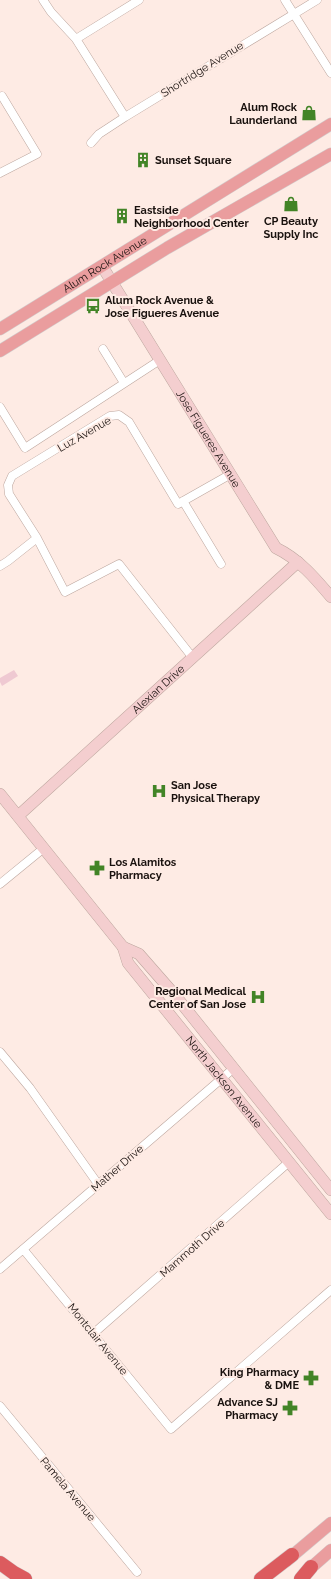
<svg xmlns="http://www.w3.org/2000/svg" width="331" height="1579" font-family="Raleway,sans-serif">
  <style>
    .water { fill: #efc9d2 }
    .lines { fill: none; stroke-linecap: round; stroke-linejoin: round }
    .street-casing { stroke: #bca69e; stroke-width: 9 }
    .secondary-casing { stroke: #bca69e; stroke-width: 12 }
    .primary-casing { stroke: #d1cfcf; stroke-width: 13 }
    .highway-casing { stroke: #d1cfcf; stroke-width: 15 }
    .street { stroke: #fff; stroke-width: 8 }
    .secondary { stroke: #f4cecf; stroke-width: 11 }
    .primary { stroke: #ea9d9e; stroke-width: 12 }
    .highway { stroke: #dc5b5e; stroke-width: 14 }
    .labels { text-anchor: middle; stroke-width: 4; stroke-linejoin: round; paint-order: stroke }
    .street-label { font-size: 11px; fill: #19110e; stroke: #feebe4 }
    .poi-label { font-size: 11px; font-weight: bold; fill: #19110e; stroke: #feebe4; text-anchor: start }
  </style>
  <rect width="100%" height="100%" fill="#feebe4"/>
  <!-- water -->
  <path class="water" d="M14 670 18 676 2 686 0 682V678Z"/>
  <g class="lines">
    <defs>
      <path id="street" d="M43 0 51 12 76 39 125 117
        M285 0 331 73
        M76 39 139 0
        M91 143 99 134 125 117 317 0
        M0 173 37 154 2 96
        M103 349 124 383
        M0 407 25 448 160 360
        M183 501 221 564
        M37 538 65 592 119 564 193 658
        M0 566 8 561 37 538 9 494 8 485 12 476 110 416 119 415 129 422 178 504 231 474
        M0 884 44 848
        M0 1052 30 1088 98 1184
        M23 1249 171 1429 331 1290
        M0 1269 234 1068
        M94 1333 289 1162
        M0 1406 137 1572"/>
      <g id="secondary">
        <path id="s1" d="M102 266 276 548C299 559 315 578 331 597"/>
        <path id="s2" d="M0 794 123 947 128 963 331 1214"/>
        <path id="s3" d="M18 816 298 562"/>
        <path d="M123 947 139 954 174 994 331 1190"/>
      </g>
      <g id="primary">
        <path id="s4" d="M0 329 331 124"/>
        <path d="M0 351 167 248 331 154"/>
        <path d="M286 1561 331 1523"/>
        <path d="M305 1573 331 1550"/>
      </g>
      <path id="highway" d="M0 1563 14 1573 25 1579
        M261 1579 292 1555
        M301 1579 311 1567"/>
    </defs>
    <!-- street casing -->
    <use href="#street" class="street-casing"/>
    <!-- secondary casing -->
    <use href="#secondary" class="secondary-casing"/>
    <!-- primary casing -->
    <use href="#primary" class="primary-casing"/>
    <!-- highway casing -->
    <use href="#highway" class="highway-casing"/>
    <!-- street -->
    <use href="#street" class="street"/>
    <!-- secondary -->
    <use href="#secondary" class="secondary"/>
    <!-- primary -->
    <use href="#primary" class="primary"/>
    <!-- highway -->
    <use href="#highway" class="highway"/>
  </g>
  <!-- icons -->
  <defs>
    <symbol id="shop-bare" viewBox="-9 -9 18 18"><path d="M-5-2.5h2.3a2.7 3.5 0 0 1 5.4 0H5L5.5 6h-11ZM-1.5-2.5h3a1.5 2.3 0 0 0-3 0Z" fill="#428426" stroke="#feebe4" stroke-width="2.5" paint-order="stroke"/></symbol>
    <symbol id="building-bare" viewBox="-9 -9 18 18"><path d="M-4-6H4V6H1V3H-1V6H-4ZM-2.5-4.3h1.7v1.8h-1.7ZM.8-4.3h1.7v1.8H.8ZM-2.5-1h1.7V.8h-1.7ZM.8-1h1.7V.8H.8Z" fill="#428426" stroke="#feebe4" stroke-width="2.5" paint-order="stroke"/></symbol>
    <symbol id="bus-bare" viewBox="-9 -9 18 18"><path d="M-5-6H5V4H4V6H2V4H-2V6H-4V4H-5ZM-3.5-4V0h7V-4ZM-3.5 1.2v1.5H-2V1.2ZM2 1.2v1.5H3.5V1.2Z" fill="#428426" stroke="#feebe4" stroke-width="2.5" paint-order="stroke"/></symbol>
    <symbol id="hospital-bare" viewBox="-9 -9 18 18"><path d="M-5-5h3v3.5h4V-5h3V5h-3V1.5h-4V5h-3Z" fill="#428426" stroke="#feebe4" stroke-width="2.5" paint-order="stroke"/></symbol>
    <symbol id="pharmacy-bare" viewBox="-9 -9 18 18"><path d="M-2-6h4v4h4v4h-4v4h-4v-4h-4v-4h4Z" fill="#428426" stroke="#feebe4" stroke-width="2.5" paint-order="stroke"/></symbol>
  </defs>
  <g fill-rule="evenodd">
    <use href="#shop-bare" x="298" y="102" width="22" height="22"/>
    <use href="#building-bare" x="132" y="149" width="22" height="22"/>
    <use href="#shop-bare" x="280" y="193" width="22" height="22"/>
    <use href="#building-bare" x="111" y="205" width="22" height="22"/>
    <use href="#bus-bare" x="82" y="295" width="22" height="22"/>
    <use href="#hospital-bare" x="148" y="780" width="22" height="22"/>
    <use href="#pharmacy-bare" x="86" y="857" width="22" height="22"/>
    <use href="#hospital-bare" x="247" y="986" width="22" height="22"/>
    <use href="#pharmacy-bare" x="300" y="1367" width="22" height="22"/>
    <use href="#pharmacy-bare" x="279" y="1397" width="22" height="22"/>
  </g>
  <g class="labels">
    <!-- street labels -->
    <g class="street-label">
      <text transform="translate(202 69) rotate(-32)" y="4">Shortridge Avenue</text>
      <text dy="4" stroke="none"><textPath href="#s4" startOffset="123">Alum Rock Avenue</textPath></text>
      <text transform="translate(84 434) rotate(-30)" y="4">Luz Avenue</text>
      <text dy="4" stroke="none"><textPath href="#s1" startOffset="203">Jose Figueres Avenue</textPath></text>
      <text dy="4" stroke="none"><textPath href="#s3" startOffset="189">Alexian Drive</textPath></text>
      <text dy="4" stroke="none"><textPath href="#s2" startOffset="366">North Jackson Avenue</textPath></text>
      <text transform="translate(117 1168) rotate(-41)" y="4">Mather Drive</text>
      <text transform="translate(192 1248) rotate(-41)" y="4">Mammoth Drive</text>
      <text transform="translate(98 1339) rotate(51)" y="4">Montclair Avenue</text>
      <text transform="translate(68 1489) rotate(50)" y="4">Pamela Avenue</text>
    </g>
    <!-- poi labels -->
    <g class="poi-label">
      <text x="297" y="111" text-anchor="end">Alum Rock<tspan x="297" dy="13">Launderland</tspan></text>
      <text x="155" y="164">Sunset Square</text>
      <text x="134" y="214">Eastside<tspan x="134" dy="13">Neighborhood Center</tspan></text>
      <text x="291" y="225" text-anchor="middle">CP Beauty<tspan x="291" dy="13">Supply Inc</tspan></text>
      <text x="105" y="304">Alum Rock Avenue &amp;<tspan x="105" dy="13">Jose Figueres Avenue</tspan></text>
      <text x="171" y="789">San Jose<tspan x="171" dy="13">Physical Therapy</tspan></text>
      <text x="109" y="866">Los Alamitos<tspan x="109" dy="13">Pharmacy</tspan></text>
      <text x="246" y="995" text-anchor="end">Regional Medical<tspan x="246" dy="13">Center of San Jose</tspan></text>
      <text x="299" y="1376" text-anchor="end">King Pharmacy<tspan x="299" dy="13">&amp; DME</tspan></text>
      <text x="278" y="1406" text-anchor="end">Advance SJ<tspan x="278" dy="13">Pharmacy</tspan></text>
    </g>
  </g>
</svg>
